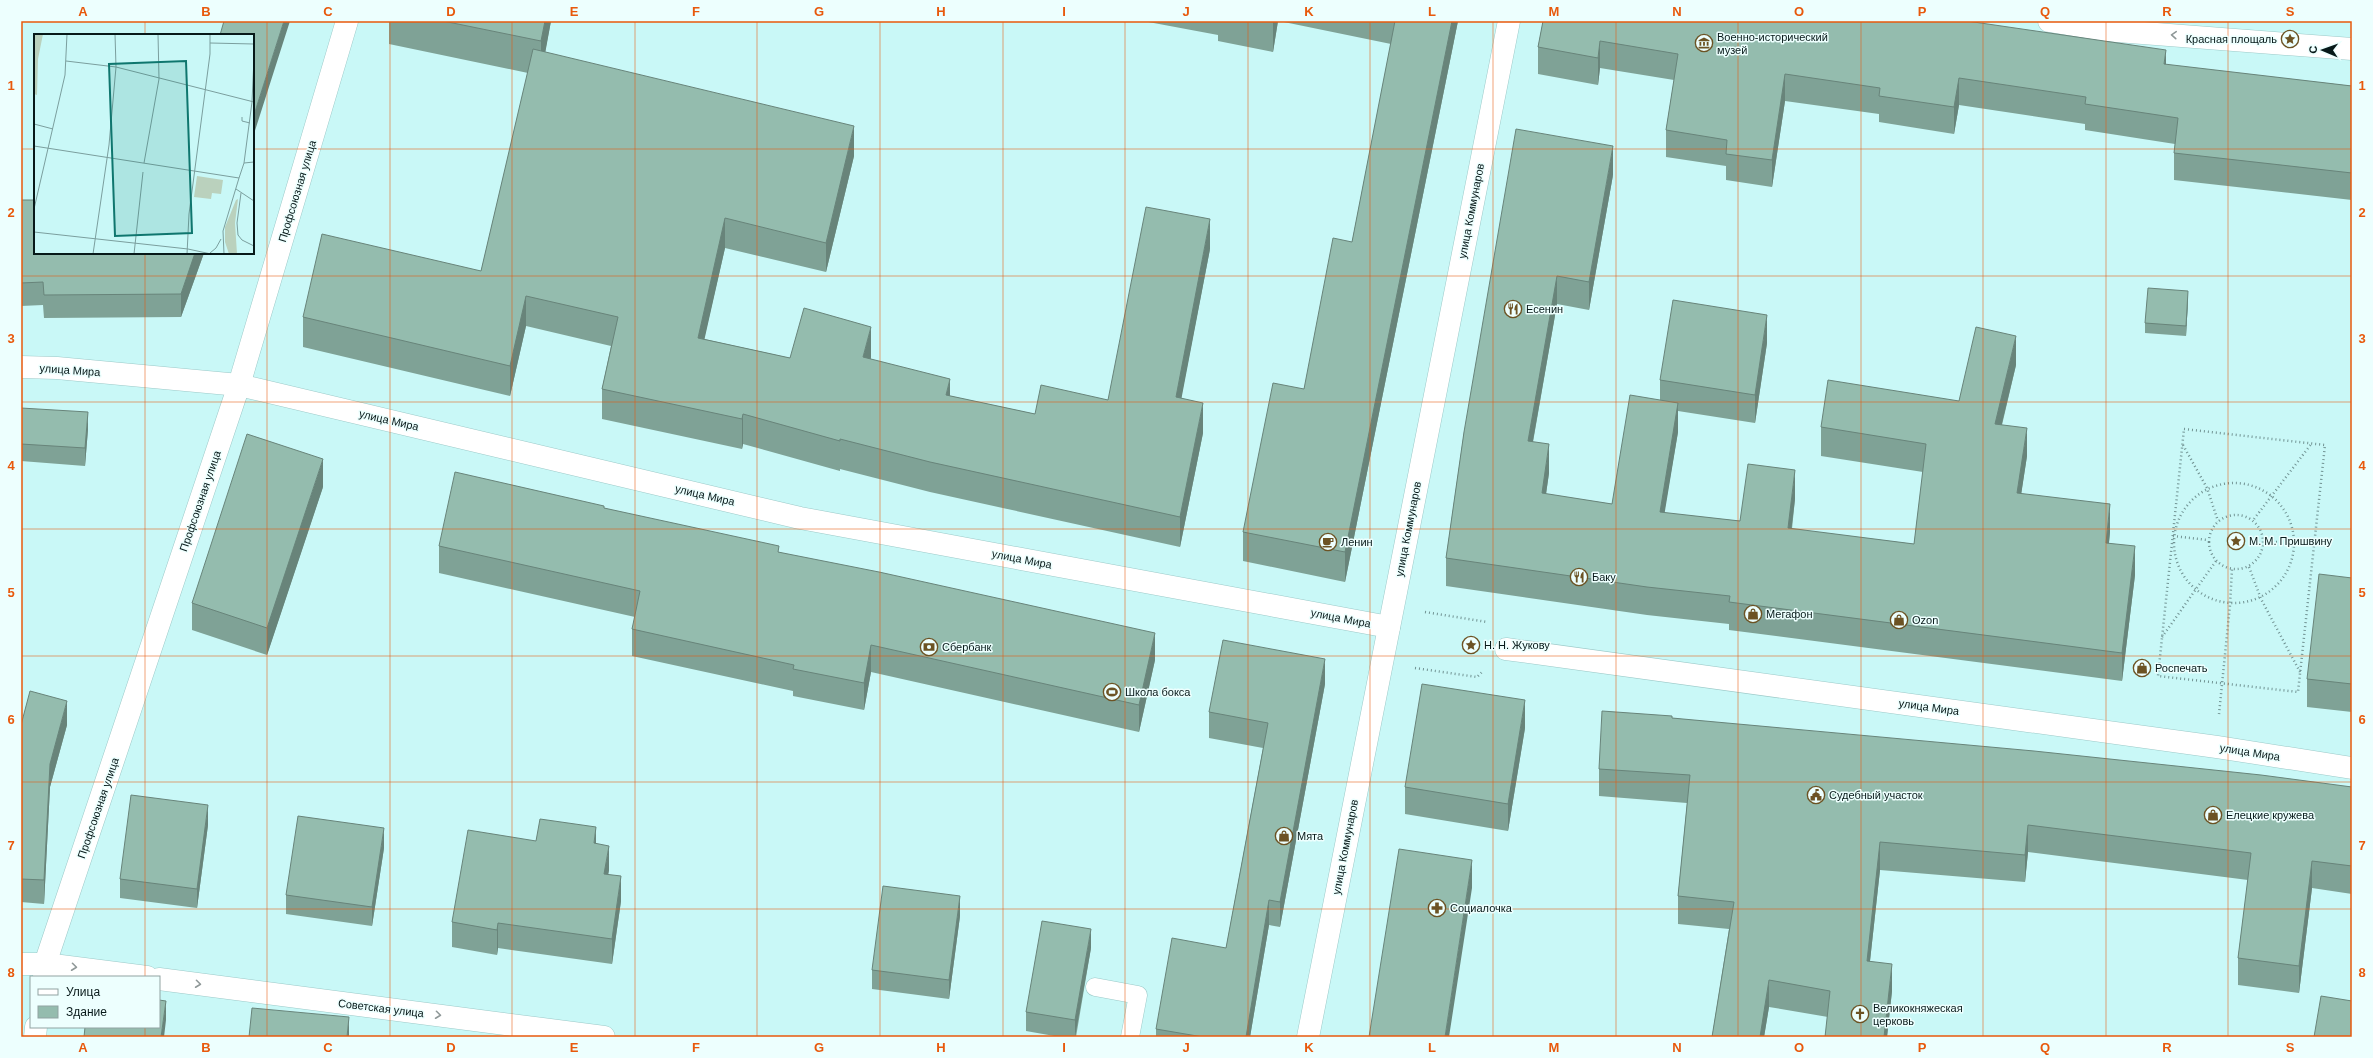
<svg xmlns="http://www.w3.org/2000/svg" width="2373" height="1058" font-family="Arial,sans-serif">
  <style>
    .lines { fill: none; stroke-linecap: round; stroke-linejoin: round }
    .service-casing { stroke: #9cc9c8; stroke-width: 19 }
    .pedestrian-casing { stroke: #9cc9c8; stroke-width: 23 }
    .minor-casing { stroke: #9cc9c8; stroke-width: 23 }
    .tertiary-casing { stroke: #9cc9c8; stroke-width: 23 }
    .path { stroke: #719393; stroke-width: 2.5; stroke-dasharray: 1 3; stroke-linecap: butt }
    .service { stroke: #fff; stroke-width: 18 }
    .pedestrian { stroke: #fff; stroke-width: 22 }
    .minor { stroke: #fff; stroke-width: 22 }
    .tertiary { stroke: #fff; stroke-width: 22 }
    .wall { fill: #7fa296 }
    .shaded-wall { fill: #68847a }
    .building { fill: #94bcae; stroke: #68847a }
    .oneway { stroke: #8f9898 }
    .grid { fill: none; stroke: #e8590c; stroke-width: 1; stroke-opacity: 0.55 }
    .labels { text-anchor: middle; stroke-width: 3; stroke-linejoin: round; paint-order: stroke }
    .poi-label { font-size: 11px; fill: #071919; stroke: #edfffe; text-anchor: start }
    .street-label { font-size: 11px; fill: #071919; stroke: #edfffe }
    .inset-road { fill: none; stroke: #7b9f9e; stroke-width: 1 }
    .view { fill: #0f766e; fill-opacity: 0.15; stroke: #0f766e; stroke-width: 2 }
    .inset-edge { fill: none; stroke: #071919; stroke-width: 2 }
    .neatline { fill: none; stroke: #e8590c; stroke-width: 1.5 }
    .grid-label { font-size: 13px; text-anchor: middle; font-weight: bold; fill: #e8590c }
  </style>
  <rect width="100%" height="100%" fill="#c9f8f7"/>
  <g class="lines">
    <defs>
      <path id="service" d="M1095 987 1138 995 1130 1037"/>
      <path id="pedestrian" d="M1506 649 2217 747 2352 768"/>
      <path id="minor" d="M2049 21 2104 30 2352 49
        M44 977 45 964 239 385 347 21
        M35 1037 36 1027
        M1308 1037 1509 21"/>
      <path id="tertiary" d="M21 367 57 368 239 385 800 518 1389 627
        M21 964H45L147 977
        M159 979 604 1037"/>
    </defs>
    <!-- service casing -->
    <use href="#service" class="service-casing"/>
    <!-- pedestrian casing -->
    <use href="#pedestrian" class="pedestrian-casing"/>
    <!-- minor casing -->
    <use href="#minor" class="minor-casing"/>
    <!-- tertiary casing -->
    <use href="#tertiary" class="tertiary-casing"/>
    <!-- path -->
    <path class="path" d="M2184 429 2325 445 2298 692 2158 676Z
      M2183 445 2207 488 2218 521
      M2174 543a60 60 0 1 1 120 0a60 60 0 1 1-120 0Z
      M2209 542a27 27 0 1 1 54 0a27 27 0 1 1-54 0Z
      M2254 519 2312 443
      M2173 536 2208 540
      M2264 542H2314
      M2249 567 2261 599 2300 672
      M1425 612 1487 622
      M2162 637 2216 561
      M1415 668 1477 677 1482 672
      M2219 714 2230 605 2232 569"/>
    <!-- service -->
    <use href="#service" class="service"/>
    <!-- pedestrian -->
    <use href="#pedestrian" class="pedestrian"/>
    <!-- minor -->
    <use href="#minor" class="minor"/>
    <!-- tertiary -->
    <use href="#tertiary" class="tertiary"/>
  </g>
  <!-- wall -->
  <path class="wall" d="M389 21H551L545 52 854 156 826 272 725 248 704 339 790 358 871 357V359L950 396 1035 414 1108 400 1210 249 1181 398 1203 433 1180 547 930 492 840 469V471L743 444 742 449 602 419V389L611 346 526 326 510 396 303 347V317L481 271 528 73 389 44Z
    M1143 21H1278L1273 52 1218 41V35Z
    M1279 21H1458L1345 582 1243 561V532L1304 389 1352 242 1391 44Z
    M1543 21 2166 65 2352 86V200L2174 180V153L2175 144 2085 130V124L1959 105 1954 134 1879 122V114L1785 101 1772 187 1726 180V166L1666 157V130L1674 80 1600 68 1598 85 1538 74V47Z
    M1613 175 1589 310 1557 304 1533 442 1549 473 1546 494 1612 504 1660 400V380L1767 343 1755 423 1678 411V432L1664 513 1740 521 1795 499 1792 529 1914 544 1923 472 1821 456V427L1959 401 2016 365 2002 425 2027 456 2021 494 2110 532 2109 543 2135 575 2122 681 1729 630V624L1647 615 1446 586V558L1464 432Z
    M21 200 35 253H204L181 317 44 318 43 305 21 306Z
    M2188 301 2186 336 2145 333V323Z
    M21 408 88 429 85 466 21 461Z
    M323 487 267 655 192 630V603Z
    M604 508 779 552 1155 660 1139 732 871 672 864 710 793 696V691L632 656V629L635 617 439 573V546Z
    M2352 578V712L2307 707V679Z
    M1325 684 1280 927 1269 925 1250 1037H1156V1029L1226 948 1263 748 1209 738V712Z
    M1672 718 2352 787V894L2312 888 2299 993 2238 985V958L2248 880 2028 852 2025 882 1880 870 1870 961 1892 991 1887 1037H1825L1828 1017 1769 1007 1764 1037H1712L1729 929 1678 924V896L1687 803 1599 796V769Z
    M21 725H67L50 787 44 904 21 902Z
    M1525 728 1508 831 1405 814V787Z
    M208 825 197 908 120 898V879Z
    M536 841 596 844 609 870 608 874 621 901 612 964 498 948 497 955 452 947V922Z
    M384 848 372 926 286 914V895Z
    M960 916 949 999 872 989V970Z
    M1091 948 1076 1037H1060L1026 1031V1012Z"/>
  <!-- shaded-wall -->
  <path class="shaded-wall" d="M284 21H290L253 137V118Z
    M545 21H551L541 76V41Z
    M1273 21H1278L1273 52Z
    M1452 21H1458L1345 582V552Z
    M1600 41V68L1598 85V58Z
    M2166 50V77L2164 64Z
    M1785 74V101L1772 187V160Z
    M1959 78V105L1954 134V107Z
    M854 126V156L826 272V243Z
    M1613 146V175L1589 310V282Z
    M725 218V248L698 368V338Z
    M1210 219V249L1176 427V397Z
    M195 253H204L181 317V294Z
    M1557 276V304L1528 469V441Z
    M2188 291V301L2186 336V326Z
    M526 296V326L510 396V366Z
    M1767 315V343L1755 423V395Z
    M871 327V357L863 387V357Z
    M2016 336V365L1995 452V424Z
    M950 379V409L946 395Z
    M1203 403V433L1180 547V517Z
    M1678 403V432L1660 541V512Z
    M88 412V429L85 466V448Z
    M743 414V444L742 449V419Z
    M2027 428V456L2017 522V493Z
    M1549 444V473L1542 522V493Z
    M323 459V487L267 655V628Z
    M1795 470V499L1788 557V528Z
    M2110 504V532L2106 571V543Z
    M2135 546V575L2122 681V653Z
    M1155 633V660L1139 732V705Z
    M871 645V672L864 710V683Z
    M1325 659V684L1280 927V902Z
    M1525 700V728L1508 831V804Z
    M67 701V725L50 787 44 904V880L50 764Z
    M208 805V825L197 908V889Z
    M2028 825V852L2025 882V855Z
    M596 827V852L594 843Z
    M384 828V848L372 926V907Z
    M1880 842V870L1867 988V961Z
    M609 846V870L604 899V874Z
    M1472 860V888L1449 1037H1445Z
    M2312 861V888L2299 993V966Z
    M621 876V901L612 964V939Z
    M960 896V916L949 999V980Z
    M1269 900V925L1250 1037H1246Z
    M498 923V948L497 955V930Z
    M1091 929V948L1075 1037V1020Z
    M1892 964V991L1887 1037H1884Z
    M1769 980V1007L1764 1037H1760Z
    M166 1001V1020L164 1037H161Z
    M349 1017V1037H347Z"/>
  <!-- building -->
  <path class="building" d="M224 21H284L253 118V35H220Z
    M443 21H545L541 41Z
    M1265 21H1273V22Z
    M1395 21H1452L1345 552 1243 532 1273 383 1304 389 1333 238 1352 242Z
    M1543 21H1967L2166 50 2164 64 2352 86V173L2174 153 2178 118 2085 104 2086 97 1959 78 1954 107 1879 96 1880 88 1785 74 1772 160 1726 154 1727 140 1666 130 1678 54 1600 41 1598 58 1538 47Z
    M533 49 854 126 826 243 725 218 698 338 790 358 804 308 871 327 863 357 950 379 946 395 1035 414 1041 385 1108 400 1146 207 1210 219 1176 397 1203 403 1180 517 930 462 840 439V441L743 414 742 419 602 389 618 317 526 296 510 366 303 317 322 234 481 271Z
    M1516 129 1613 146 1589 282 1557 276 1528 441 1549 444 1542 493 1612 504 1630 395 1678 403 1660 512 1740 521 1748 464 1795 470 1788 528 1914 544 1926 444 1821 427 1828 380 1959 401 1976 327 2016 336 1995 424 2027 428 2017 493 2110 504 2106 543 2135 546 2122 653 1729 602 1730 596 1647 587 1446 558 1464 432Z
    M21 200H35V253H195L181 294 44 295 43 282 21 283Z
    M2148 288 2188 291 2186 326 2145 323Z
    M1673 300 1767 315 1755 395 1660 380Z
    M21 408 88 412 85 448 21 444Z
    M247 434 323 459 267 628 192 603Z
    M455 472 604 506V508L779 546 778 552 879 572 1155 633 1139 705 871 645 864 683 793 669 794 665 632 629 640 591 439 546Z
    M2319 574 2352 578V684L2307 679Z
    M1223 640 1325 659 1280 902 1269 900 1246 1037H1203L1156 1029 1172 938 1226 948 1268 723 1209 712Z
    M1422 684 1525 700 1508 804 1405 787Z
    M30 691 67 701 50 764 44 880 21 879V725Z
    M1602 711 1672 716V718L2034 751 2261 775 2352 787V866L2312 861 2299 966 2238 958 2251 853 2028 825 2025 855 1880 842 1867 961 1892 964 1884 1037H1825L1830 991 1769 980 1760 1037H1712L1734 902 1678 896 1690 775 1599 769Z
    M131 795 208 805 197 889 120 879Z
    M298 816 384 828 372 907 286 895Z
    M540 819 596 827 594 843 609 846 604 874 621 876 612 939 498 923 497 930 452 922 468 830 536 841Z
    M1399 849 1472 860 1445 1037H1369Z
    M883 886 960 896 949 980 872 970Z
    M1042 921 1091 929 1075 1020 1026 1012Z
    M2321 996 2352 1001V1037H2314Z
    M159 1000 166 1001 161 1037H84L85 1027H159Z
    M252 1008 349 1017 347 1037H249Z"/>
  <!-- one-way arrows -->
  <defs><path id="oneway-chevron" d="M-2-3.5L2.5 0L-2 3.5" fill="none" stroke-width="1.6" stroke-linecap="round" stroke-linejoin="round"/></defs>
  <g class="oneway">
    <use href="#oneway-chevron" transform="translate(2174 35) rotate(-176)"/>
    <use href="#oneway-chevron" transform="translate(74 967) rotate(7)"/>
    <use href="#oneway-chevron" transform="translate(198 984) rotate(7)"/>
    <use href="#oneway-chevron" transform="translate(438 1015) rotate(7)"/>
  </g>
  <!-- grid -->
  <path class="grid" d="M145 21V35M267 21V1037M390 21V1037M512 21V1037M635 21V1037M757 21V1037M880 21V1037M1003 21V1037M1125 21V1037M1248 21V1037M1370 21V1037M1493 21V1037M1616 21V1037M1738 21V1037M1861 21V1037M1983 21V1037M2106 21V1037M2228 21V1037M21 149H35M253 149H2352M145 253V977M21 276H2352M21 402H2352M21 529H2352M21 656H2352M21 782H2352M21 909H2352M145 1027V1037"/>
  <!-- icons -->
  <defs>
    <symbol id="sight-ring" viewBox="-11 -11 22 22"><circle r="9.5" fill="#edfffe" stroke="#6c5324" stroke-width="1.5"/><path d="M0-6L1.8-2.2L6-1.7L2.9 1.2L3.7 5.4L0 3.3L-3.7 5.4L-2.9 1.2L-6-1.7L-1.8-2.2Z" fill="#6c5324"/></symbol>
    <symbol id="museum-ring" viewBox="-11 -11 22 22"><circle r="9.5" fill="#edfffe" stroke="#6c5324" stroke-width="1.5"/><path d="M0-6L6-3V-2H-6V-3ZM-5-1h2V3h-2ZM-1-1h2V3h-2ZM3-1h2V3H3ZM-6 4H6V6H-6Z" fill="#6c5324"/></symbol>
    <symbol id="restaurant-ring" viewBox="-11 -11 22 22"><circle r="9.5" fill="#edfffe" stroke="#6c5324" stroke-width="1.5"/><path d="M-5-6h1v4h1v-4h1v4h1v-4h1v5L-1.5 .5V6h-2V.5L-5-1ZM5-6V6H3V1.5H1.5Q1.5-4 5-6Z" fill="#6c5324"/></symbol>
    <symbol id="cafe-ring" viewBox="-11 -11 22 22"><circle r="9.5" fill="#edfffe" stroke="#6c5324" stroke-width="1.5"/><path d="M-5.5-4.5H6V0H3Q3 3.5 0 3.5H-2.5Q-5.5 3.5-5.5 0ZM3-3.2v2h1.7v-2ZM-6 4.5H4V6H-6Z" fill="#6c5324"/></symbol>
    <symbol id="shop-ring" viewBox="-11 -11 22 22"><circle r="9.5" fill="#edfffe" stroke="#6c5324" stroke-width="1.5"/><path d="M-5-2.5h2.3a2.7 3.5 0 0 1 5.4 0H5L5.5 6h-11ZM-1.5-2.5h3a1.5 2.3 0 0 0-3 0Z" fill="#6c5324"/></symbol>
    <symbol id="bank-ring" viewBox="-11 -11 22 22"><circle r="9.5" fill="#edfffe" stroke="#6c5324" stroke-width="1.5"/><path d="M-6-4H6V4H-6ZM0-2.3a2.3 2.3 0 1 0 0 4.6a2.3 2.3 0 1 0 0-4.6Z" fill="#6c5324"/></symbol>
    <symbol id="stadium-ring" viewBox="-11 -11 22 22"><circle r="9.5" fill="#edfffe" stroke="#6c5324" stroke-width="1.5"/><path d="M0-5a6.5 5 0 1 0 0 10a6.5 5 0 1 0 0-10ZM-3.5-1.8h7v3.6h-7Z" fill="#6c5324"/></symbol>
    <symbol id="civic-ring" viewBox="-11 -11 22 22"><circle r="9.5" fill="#edfffe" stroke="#6c5324" stroke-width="1.5"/><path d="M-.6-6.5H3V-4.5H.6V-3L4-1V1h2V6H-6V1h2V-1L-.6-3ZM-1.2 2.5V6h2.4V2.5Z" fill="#6c5324"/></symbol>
    <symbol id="pharmacy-ring" viewBox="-11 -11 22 22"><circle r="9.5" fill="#edfffe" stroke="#6c5324" stroke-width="1.5"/><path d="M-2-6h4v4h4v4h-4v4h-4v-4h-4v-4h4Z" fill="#6c5324"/></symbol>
    <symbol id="church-ring" viewBox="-11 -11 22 22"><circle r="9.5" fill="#edfffe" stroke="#6c5324" stroke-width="1.5"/><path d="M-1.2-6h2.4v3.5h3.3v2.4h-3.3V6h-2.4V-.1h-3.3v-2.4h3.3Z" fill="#6c5324"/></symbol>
  </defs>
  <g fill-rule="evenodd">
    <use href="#sight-ring" x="2280" y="29" width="20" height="20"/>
    <use href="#museum-ring" x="1694" y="33" width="20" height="20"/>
    <use href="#restaurant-ring" x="1503" y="299" width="20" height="20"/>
    <use href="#sight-ring" x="2226" y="531" width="20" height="20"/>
    <use href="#cafe-ring" x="1318" y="532" width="20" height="20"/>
    <use href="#restaurant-ring" x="1569" y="567" width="20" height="20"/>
    <use href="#shop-ring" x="1743" y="604" width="20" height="20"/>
    <use href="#shop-ring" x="1889" y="610" width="20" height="20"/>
    <use href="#sight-ring" x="1461" y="635" width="20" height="20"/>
    <use href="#bank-ring" x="919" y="637" width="20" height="20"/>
    <use href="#shop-ring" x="2132" y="658" width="20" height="20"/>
    <use href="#stadium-ring" x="1102" y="682" width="20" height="20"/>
    <use href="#civic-ring" x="1806" y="785" width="20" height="20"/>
    <use href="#shop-ring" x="2203" y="805" width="20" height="20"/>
    <use href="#shop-ring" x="1274" y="826" width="20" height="20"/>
    <use href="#pharmacy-ring" x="1427" y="898" width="20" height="20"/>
    <use href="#church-ring" x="1850" y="1004" width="20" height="20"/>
  </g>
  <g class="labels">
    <!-- poi labels -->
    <g class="poi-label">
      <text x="1717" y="41">Военно-исторический<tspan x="1717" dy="13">музей</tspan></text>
      <text x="2277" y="43" text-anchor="end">Красная площаль</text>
      <text x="1526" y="313">Есенин</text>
      <text x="2249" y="545">М. М. Пришвину</text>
      <text x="1341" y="546">Ленин</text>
      <text x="1592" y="581">Баку</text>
      <text x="1766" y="618">Мегафон</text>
      <text x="1912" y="624">Ozon</text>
      <text x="1484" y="649">Н. Н. Жукову</text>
      <text x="942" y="651">Сбербанк</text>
      <text x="2155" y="672">Роспечать</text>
      <text x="1125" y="696">Школа бокса</text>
      <text x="1829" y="799">Судебный участок</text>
      <text x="2226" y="819">Елецкие кружева</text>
      <text x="1297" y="840">Мята</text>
      <text x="1450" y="912">Социалочка</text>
      <text x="1873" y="1012">Великокняжеская<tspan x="1873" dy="13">церковь</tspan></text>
    </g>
    <!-- street labels -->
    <g class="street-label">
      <text transform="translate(297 191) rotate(-73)" y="4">Профсоюзная улица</text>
      <text transform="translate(1471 211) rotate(-79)" y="4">улица Коммунаров</text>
      <text transform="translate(70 370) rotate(4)" y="4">улица Мира</text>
      <text transform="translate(389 420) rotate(13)" y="4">улица Мира</text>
      <text transform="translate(705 495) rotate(13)" y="4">улица Мира</text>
      <text transform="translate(200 501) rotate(-71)" y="4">Профсоюзная улица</text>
      <text transform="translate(1408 529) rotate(-79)" y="4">улица Коммунаров</text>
      <text transform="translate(1022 559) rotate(11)" y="4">улица Мира</text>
      <text transform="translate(1341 618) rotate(11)" y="4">улица Мира</text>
      <text transform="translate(1929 707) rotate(8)" y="4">улица Мира</text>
      <text transform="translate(2250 752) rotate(9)" y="4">улица Мира</text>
      <text transform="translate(98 808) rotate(-71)" y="4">Профсоюзная улица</text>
      <text transform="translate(1345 847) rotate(-79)" y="4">улица Коммунаров</text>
      <text transform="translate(381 1008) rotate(7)" y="4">Советская улица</text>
    </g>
  </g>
  <!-- overview -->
  <g transform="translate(34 34)">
    <rect width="220" height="220" fill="#c9f8f7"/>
    <path d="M204 165 201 189 203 220H195L191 208V193L202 166Z" fill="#bad1bd"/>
    <path d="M0 0H9L4 25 3 61 0 60ZM163 142 189 146 187 160 178 159 177 165 160 163Z" fill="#bad1bd"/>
    <path class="inset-road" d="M176 9 220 10M32 27 82 33 220 68M208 83V87L216 89M0 90 19 95M0 112 205 144M110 129 125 45 124 0M210 129 218 68 220 24M202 155 220 167M207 159 203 189 204 201 208 206 220 212M0 175 31 41 33 0M0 198 154 215 177 220M176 219 182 214 187 205M59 220 75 111 82 33 81 0M100 220 109 138M153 220 155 180 176 20V0M190 220 189 197 205 144 210 129 220 128"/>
    <path class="view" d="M152 27 158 199 81 202 75 30Z"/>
    <rect width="220" height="220" class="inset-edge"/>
  </g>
  <!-- border -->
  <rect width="2373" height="1058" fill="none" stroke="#edfffe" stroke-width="44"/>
  <!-- legend -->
  <rect x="30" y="976" width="130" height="52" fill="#edfffe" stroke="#91a3a2"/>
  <rect x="38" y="989" width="20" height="6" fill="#ffffff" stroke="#91a3a2"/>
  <text x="66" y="996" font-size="12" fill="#071919">Улица</text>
  <rect x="38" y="1006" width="20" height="12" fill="#94bcae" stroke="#91a3a2"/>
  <text x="66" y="1016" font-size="12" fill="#071919">Здание</text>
  <!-- north arrow -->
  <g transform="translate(2323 50) rotate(272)" stroke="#edfffe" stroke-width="3" paint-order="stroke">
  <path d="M0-3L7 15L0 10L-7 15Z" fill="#071919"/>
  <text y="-6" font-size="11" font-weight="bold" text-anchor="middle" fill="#071919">С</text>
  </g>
  <rect x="22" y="22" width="2329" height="1014" class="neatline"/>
  <g class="grid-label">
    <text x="83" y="16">A</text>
    <text x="206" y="16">B</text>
    <text x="328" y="16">C</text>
    <text x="451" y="16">D</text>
    <text x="574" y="16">E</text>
    <text x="696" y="16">F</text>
    <text x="819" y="16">G</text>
    <text x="941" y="16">H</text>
    <text x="1064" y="16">I</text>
    <text x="1186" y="16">J</text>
    <text x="1309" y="16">K</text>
    <text x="1432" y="16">L</text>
    <text x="1554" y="16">M</text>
    <text x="1677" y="16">N</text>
    <text x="1799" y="16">O</text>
    <text x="1922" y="16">P</text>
    <text x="2045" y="16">Q</text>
    <text x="2167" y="16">R</text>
    <text x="2290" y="16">S</text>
    <text x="11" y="90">1</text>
    <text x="2362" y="90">1</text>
    <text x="11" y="217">2</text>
    <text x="2362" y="217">2</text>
    <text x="11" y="343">3</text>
    <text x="2362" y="343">3</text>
    <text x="11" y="470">4</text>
    <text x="2362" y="470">4</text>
    <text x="11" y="597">5</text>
    <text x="2362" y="597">5</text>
    <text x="11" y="724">6</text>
    <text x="2362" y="724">6</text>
    <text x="11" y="850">7</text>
    <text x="2362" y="850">7</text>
    <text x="11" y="977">8</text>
    <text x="2362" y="977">8</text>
    <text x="83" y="1052">A</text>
    <text x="206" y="1052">B</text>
    <text x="328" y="1052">C</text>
    <text x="451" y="1052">D</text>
    <text x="574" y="1052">E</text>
    <text x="696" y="1052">F</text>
    <text x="819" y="1052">G</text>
    <text x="941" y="1052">H</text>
    <text x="1064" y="1052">I</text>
    <text x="1186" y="1052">J</text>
    <text x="1309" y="1052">K</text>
    <text x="1432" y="1052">L</text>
    <text x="1554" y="1052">M</text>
    <text x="1677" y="1052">N</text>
    <text x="1799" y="1052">O</text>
    <text x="1922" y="1052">P</text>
    <text x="2045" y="1052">Q</text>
    <text x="2167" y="1052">R</text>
    <text x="2290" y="1052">S</text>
  </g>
</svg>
